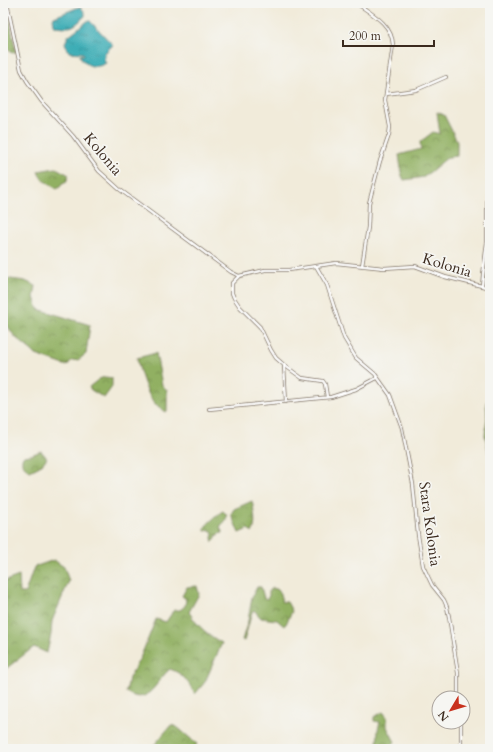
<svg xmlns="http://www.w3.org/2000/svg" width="493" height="752" font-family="Cardo,serif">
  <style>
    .forest { fill: url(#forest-crowns); stroke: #666d40 }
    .water { fill: url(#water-ripples); stroke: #3c6c6a }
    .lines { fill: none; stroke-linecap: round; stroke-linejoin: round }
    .street-casing { stroke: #7b6e60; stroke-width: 4 }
    .street { stroke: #fff; stroke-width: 2.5 }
    .labels { text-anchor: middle; stroke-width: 3.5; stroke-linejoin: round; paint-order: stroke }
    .street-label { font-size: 15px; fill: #3b2a1e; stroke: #f6f6f2 }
  </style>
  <defs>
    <pattern id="forest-crowns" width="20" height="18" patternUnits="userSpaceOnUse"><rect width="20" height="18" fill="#91b062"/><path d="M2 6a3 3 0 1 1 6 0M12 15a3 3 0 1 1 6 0" fill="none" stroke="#788f50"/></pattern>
    <pattern id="water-ripples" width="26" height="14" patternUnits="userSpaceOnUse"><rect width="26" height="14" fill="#3cadb6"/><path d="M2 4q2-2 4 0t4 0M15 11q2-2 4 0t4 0" fill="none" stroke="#348d93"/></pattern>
  </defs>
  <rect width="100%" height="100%" fill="#f6f6f2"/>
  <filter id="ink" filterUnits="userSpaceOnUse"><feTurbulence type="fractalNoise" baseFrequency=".025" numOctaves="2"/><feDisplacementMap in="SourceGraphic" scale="8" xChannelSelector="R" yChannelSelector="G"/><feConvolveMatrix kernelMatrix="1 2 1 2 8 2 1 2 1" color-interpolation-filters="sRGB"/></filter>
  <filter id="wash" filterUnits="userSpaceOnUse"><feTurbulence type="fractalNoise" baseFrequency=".012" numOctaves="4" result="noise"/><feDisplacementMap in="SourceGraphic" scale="16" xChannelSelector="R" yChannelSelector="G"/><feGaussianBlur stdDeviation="0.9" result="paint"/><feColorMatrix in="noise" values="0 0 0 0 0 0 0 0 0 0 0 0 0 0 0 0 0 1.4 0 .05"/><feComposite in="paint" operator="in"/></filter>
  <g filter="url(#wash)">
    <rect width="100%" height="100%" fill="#f1ebda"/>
    <!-- forest -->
    <path class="forest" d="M3 3H6L16 52H12L3 44Z
      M437 112 444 115 457 141V156L448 157 424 177 404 180 402 176 399 155 421 149 420 142 433 132 440 134Z
      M56 168 69 175 66 182 62 183 61 186 57 189C49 184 40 180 38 171Z
      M3 278 25 281 36 286 34 297 38 309 90 325 86 354 78 360 71 361 67 366 36 355 31 350 15 337 3 319Z
      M156 353 162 385 167 390V411L166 412C161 408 155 405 152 400 145 389 139 370 137 358Z
      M105 377 112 378V387L104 398 91 390 89 387 99 379Z
      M486 402 490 403V462L485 435 487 418Z
      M41 451 47 458 40 466 30 471 22 464V458L24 456 31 455Z
      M252 501C254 511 257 525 252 533L248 529 239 533 231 514 234 509Z
      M223 511 226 514C227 520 225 522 221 525L220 528 223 533 218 534 213 542 212 538 213 533 211 530 205 531V527C207 524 219 513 223 511Z
      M54 560 64 567 69 581 52 621 51 634 47 653 34 647 3 671V582L19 576 20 593H25L34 567Z
      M197 586 199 594 189 612C197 626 208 635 222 643L205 682 195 694C188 682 184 674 170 669 156 680 149 708 126 692L129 678 141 656 156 619 166 622 174 610H180L185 606 186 599 182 596 187 587Z
      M257 587H261L264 598 266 599 269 596V590L273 588 279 590 282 602H287L292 611 286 624 284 626 277 620 261 618 254 610 252 612 244 641 242 640 248 621 252 597Z
      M383 712 387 717V727L395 742 388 748 389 749H375L377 747 378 729 380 722 374 721V717Z
      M171 725 177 727 197 744 194 749H151Z"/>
    <!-- water -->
    <path class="water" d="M79 7H81L85 13V16C71 30 71 27 54 26L53 18 54 17Z
      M89 20 113 45 105 53 104 59 106 63C97 69 84 67 80 55H84L83 53 69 52 65 43 68 36Z"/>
  </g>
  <g filter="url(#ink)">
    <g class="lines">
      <defs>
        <path id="street" d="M7 3 21 70 27 81 42 102 73 136 99 171 119 189 231 272 239 276 265 270H289L336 263 384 268 415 266 445 277 490 288
          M356 3C372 14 392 24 393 45L385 100 390 127 389 135 380 161 369 203 368 227 362 266
          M386 94 416 90 446 77
          M316 266 327 285 344 338 356 358 375 374 390 395 402 428 413 484 418 535 423 566 432 585 444 600 447 607 449 617 458 673V698
          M239 276 232 283V293L234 298 240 307 260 327 271 350 276 358 284 365 286 402
          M482 286 483 275 487 242V196
          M284 365 302 378 323 381 325 384 327 397
          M209 409 331 397 356 389 377 378
          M461 722V749"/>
      </defs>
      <!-- street casing -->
      <use href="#street" class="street-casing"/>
      <!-- street -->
      <use href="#street" class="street"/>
    </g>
  </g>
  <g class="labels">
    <!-- street labels -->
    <g class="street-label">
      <text transform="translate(103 154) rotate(50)" y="5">Kolonia</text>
      <text transform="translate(447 265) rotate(17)" y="5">Kolonia</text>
      <text transform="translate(430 524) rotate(82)" y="5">Stara Kolonia</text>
    </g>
  </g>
  <!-- margin -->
  <rect width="493" height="752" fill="none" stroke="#f6f6f2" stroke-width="16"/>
  <!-- north arrow -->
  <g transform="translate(451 710) rotate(232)"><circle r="19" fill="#f6f6f2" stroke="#aba49d"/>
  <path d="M0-3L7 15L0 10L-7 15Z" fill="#c8321e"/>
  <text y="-6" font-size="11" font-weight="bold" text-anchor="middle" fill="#3b2a1e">N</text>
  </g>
  <!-- scale -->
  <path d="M343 40v6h91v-6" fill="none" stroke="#3b2a1e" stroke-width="2"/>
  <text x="349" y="40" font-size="12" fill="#3b2a1e" stroke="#f6f6f2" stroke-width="3" paint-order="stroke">200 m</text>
</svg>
